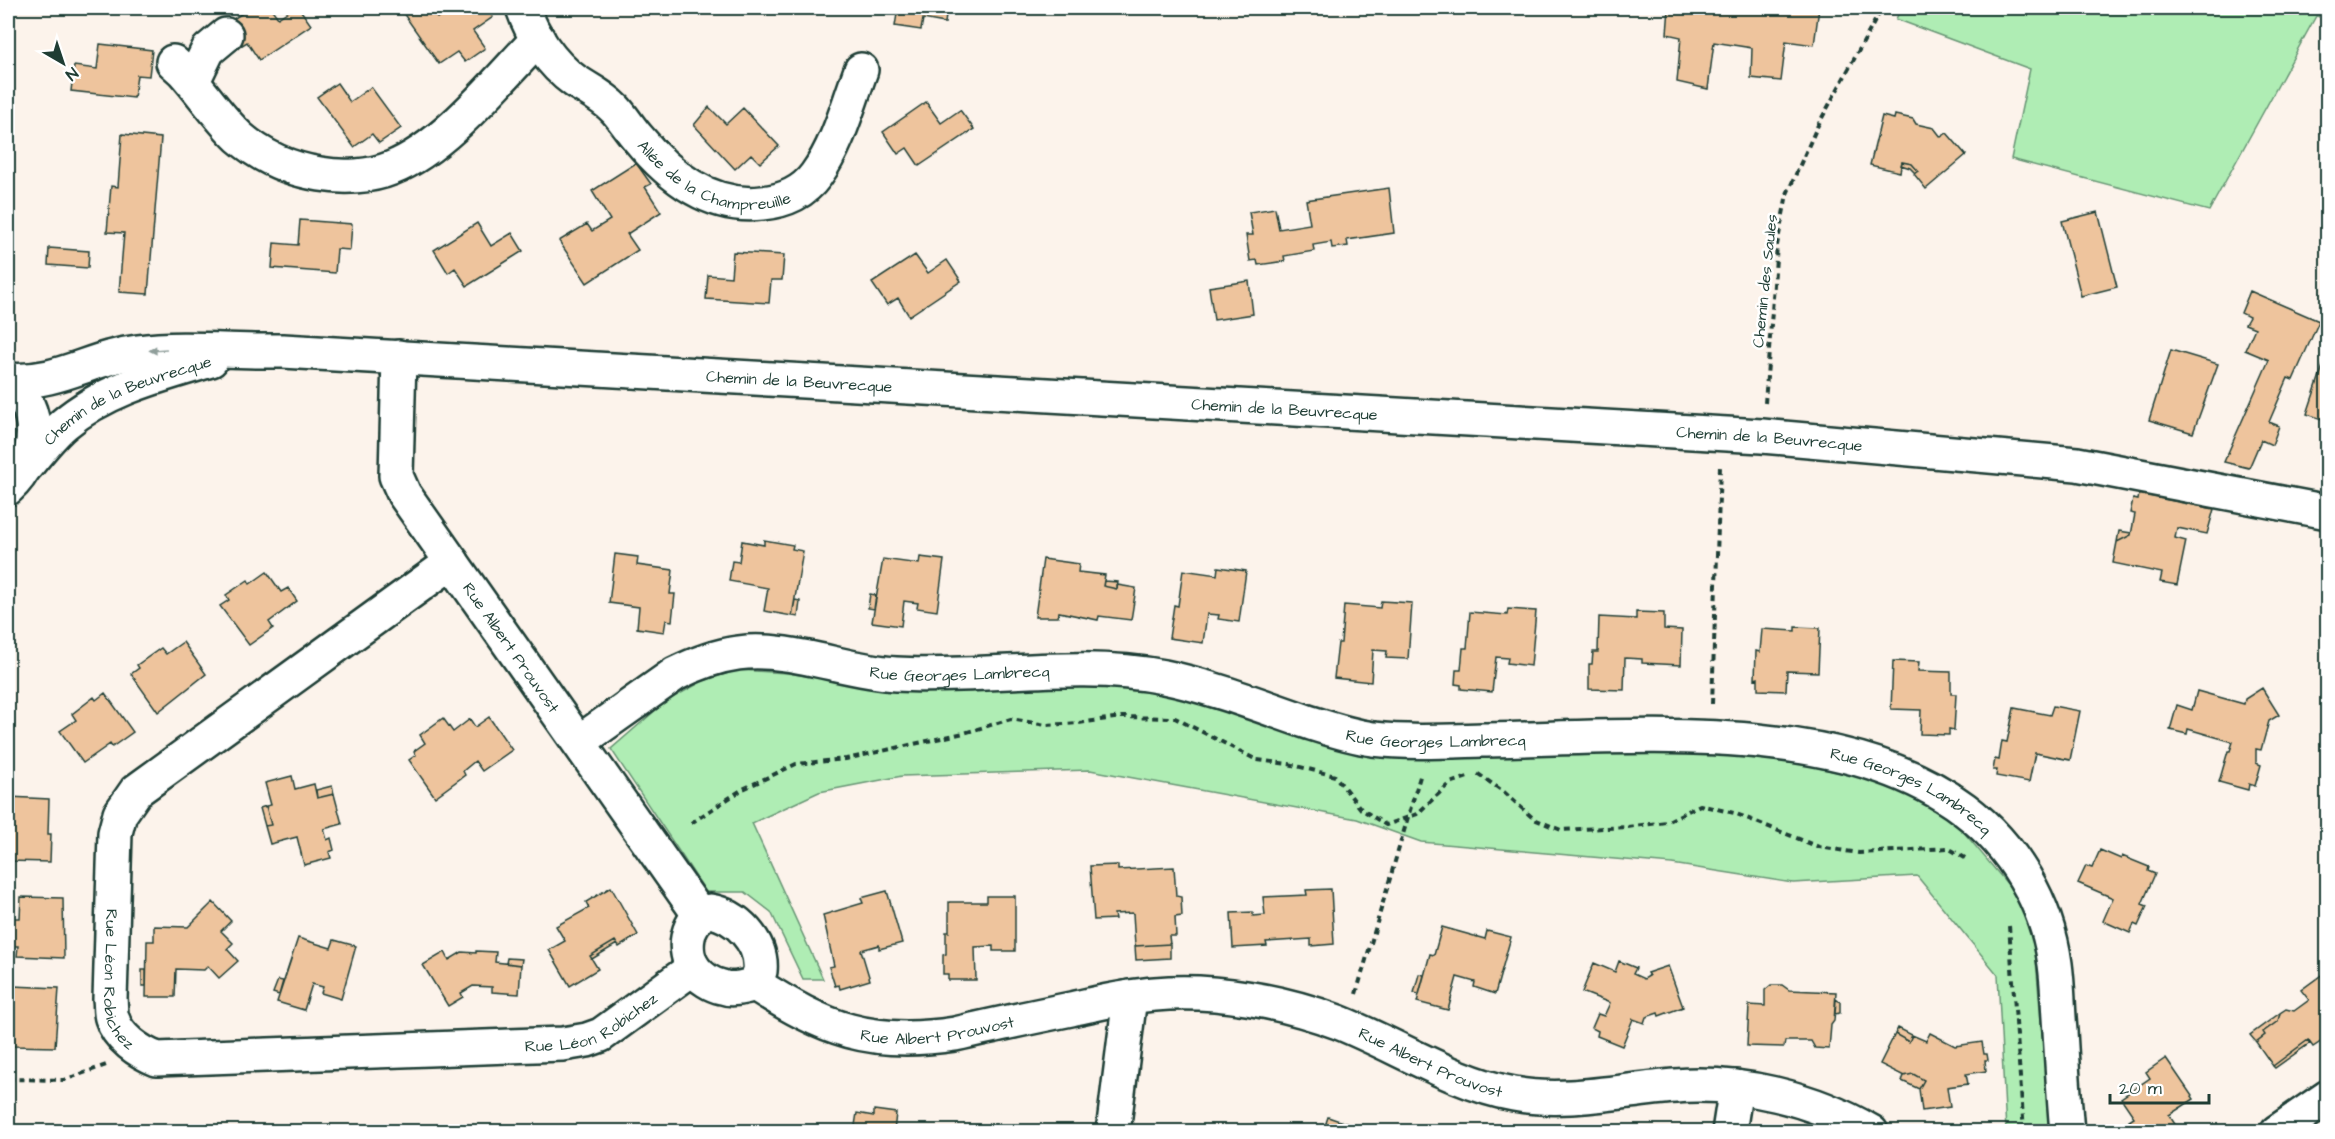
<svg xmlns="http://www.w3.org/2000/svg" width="2335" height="1139" font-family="'Architects Daughter',sans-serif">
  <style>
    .green { fill: #afedb4; stroke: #679574; stroke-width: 1.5 }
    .building { fill: #eec49d; stroke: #1f3d34; stroke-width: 1.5 }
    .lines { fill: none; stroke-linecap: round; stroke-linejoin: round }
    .minor-casing { stroke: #1f3d34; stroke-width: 38 }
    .major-casing { stroke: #1f3d34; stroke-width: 38 }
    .path { stroke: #1f3d34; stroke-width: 4; stroke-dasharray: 6 4.5; stroke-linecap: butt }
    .minor { stroke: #fff; stroke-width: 33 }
    .major { stroke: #fff; stroke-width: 33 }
    .oneway { fill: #8f9e9a }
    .labels { text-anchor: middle; stroke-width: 5; stroke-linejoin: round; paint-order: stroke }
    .street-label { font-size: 16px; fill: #1f3d34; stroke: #fff }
  </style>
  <rect width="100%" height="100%" fill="#fcf3eb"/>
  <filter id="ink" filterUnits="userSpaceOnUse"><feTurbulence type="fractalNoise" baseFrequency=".0167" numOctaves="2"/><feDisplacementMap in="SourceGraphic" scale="12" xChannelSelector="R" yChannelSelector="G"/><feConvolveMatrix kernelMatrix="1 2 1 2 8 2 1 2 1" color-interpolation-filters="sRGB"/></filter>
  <g filter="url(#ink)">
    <!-- green -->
    <path class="green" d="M1901 8H2327L2328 19 2316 16 2209 211 2011 159 2030 69 1896 19Z
      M738 670 787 673 915 692 1091 685 1143 688 1211 706 1331 744 1691 752 1788 761 1887 783 1951 817 2020 899 2035 948 2050 1131H2006L1998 975 1917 876 1793 883 1672 864 1421 842 1357 819 1090 770 902 776 819 792 752 823 823 979H803L771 912 745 892H706L611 749 665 702 703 681Z"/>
    <!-- building -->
    <path class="building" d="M250 8H271L278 18 293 8H299L311 25 259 60 247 42 236 49 221 27Z
      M411 8H429L437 18 449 10 448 8H486L493 17 473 31 485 48 465 62 457 52 439 64 403 13Z
      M898 8H947L945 23 923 19 921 30 895 26Z
      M1669 8H1819L1814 45 1786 41 1781 81 1751 78 1752 48 1714 42 1708 89 1677 82 1681 37 1667 34Z
      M100 44 152 50 149 76 137 75 134 98 71 91 74 66 97 69Z
      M337 83 350 102 371 87 401 128 379 143 372 134 354 147 317 97Z
      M926 102 941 123 960 110 974 129 919 166 907 148 898 154 883 132Z
      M709 107 726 124 743 108 779 146 760 163 751 154 735 169 694 125Z
      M1895 115 1913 119 1916 124 1934 128 1941 137 1947 133 1966 155 1926 189 1914 174 1918 171 1912 164 1902 162 1900 172 1870 165 1882 116 1894 119Z
      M122 134 161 138 148 294 119 292 124 233 107 232 111 186 118 187Z
      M1902 162 1912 164 1918 171 1915 173 1910 168 1901 165Z
      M636 163 651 184 645 187 661 212 627 234 638 250 587 283 559 241 587 224 592 231 610 220 592 191Z
      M1389 188 1394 233 1347 240 1348 246 1332 248 1331 242 1313 245 1314 251 1284 256 1285 261 1258 265 1257 260 1250 261 1246 235H1253L1249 212 1275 208 1279 229 1310 224 1306 200Z
      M2098 212 2117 287 2081 296 2062 221Z
      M300 220 352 224 350 250 337 249 335 273 272 268 274 243 298 245Z
      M477 223 491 246 512 233 523 251 467 286 455 268 448 273 434 250Z
      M49 248 89 251 88 268 48 265Z
      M733 252 784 255 782 280H771L769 303 706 299 708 275 731 277Z
      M915 255 928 273 947 260 961 281 909 316 898 298 887 305 872 283Z
      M1249 281 1253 314 1214 320 1209 287Z
      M2250 291 2319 321 2293 380 2288 378 2269 422 2279 426 2272 445 2261 440 2249 468 2224 462 2269 360 2245 350 2255 328 2245 324 2249 317 2241 313Z
      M2171 350 2218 364 2193 433 2149 420Z
      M2328 351V421L2307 414Z
      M2139 494 2214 509 2207 534 2177 528 2175 538 2186 541 2177 585 2160 582 2162 573 2113 563 2117 542 2131 535 2135 514 2130 513 2133 499 2138 500Z
      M2119 531 2131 533V535L2117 542Z
      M764 540 793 545 792 549 803 551 792 616 764 611 768 588 729 581 732 561 739 562 742 541 764 545Z
      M615 554 638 557 637 565 673 570 670 594H675L672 621 666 620 664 632 637 628 639 607 609 603Z
      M920 557 944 560 937 611 917 608 918 603 904 601 901 626 872 622 883 559 919 564Z
      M1043 559 1079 564 1078 572 1105 575 1103 586 1117 589V585L1136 588 1131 620 1099 616 1098 620 1059 612 1058 617H1035Z
      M1218 567 1246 571 1239 622 1218 619 1219 615 1207 614 1203 643 1169 638 1174 605 1178 606 1183 570 1217 575Z
      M267 572 281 592 288 588 297 601 269 622 273 628 249 645 220 606 229 600 226 595 248 580 250 584Z
      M1104 581 1118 582 1117 589 1103 586Z
      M870 594 876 595 874 609 868 608Z
      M795 600 800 601 798 617 792 616Z
      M1381 601 1412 603 1408 659 1386 658 1387 651 1373 650 1371 682 1334 678 1338 643H1341L1344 605 1380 608Z
      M1508 609 1536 611 1531 666 1507 663 1508 658 1496 657 1492 692 1461 689V685L1455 684 1456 670H1461L1463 648H1467L1470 612 1507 615Z
      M1636 612 1664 613V629L1682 630 1681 665 1642 663V659L1625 658 1624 690 1589 689V664H1592L1593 652H1598L1599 617 1636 619Z
      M1795 627 1820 628 1818 672 1787 671 1786 691 1758 690V678L1755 679 1756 651 1760 652 1762 629 1795 631Z
      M183 642 206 674 158 712 131 674 139 668 137 665 161 648 166 654Z
      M1893 661 1919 662 1918 671 1951 672V694H1956L1954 730 1949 729V735L1920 734 1921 710 1891 709Z
      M2262 688 2279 715 2269 721 2261 750 2256 749V763L2261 765 2255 786 2249 784 2248 790 2219 782 2228 751H2230L2233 742 2188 729 2187 734 2170 730 2177 705 2192 710 2197 691 2244 704 2245 699Z
      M105 693 133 732 112 747 110 744 83 763 60 731 76 720 72 714 94 697 96 700Z
      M2053 706 2080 711 2070 760 2035 753 2029 782 1996 776 1997 770H1993L1995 759 1999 760 2002 741 2007 742 2014 708 2050 715Z
      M489 717 512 750 482 771 475 761 463 771 465 775 435 797 409 760 416 755 414 751 425 743 420 735 443 718 453 732 470 719 475 727Z
      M292 776 295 789 314 784 317 798 334 794 342 824 324 829 327 840 331 838 334 850 329 852 331 858 304 865 297 837 270 844 265 826 271 825 266 806 271 805 265 783Z
      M332 786 334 794 317 798 316 790Z
      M9 797 49 799 48 834H51L50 862 8 861Z
      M266 806 271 825 265 826 260 808Z
      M2100 850 2121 859 2122 856 2149 867 2148 871 2155 874 2142 904 2147 906 2138 926 2134 924 2130 933 2103 921 2113 898 2078 883 2086 866 2092 868Z
      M1118 865V870L1174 867 1176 896 1181 897 1182 916 1175 917 1176 936H1169L1170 944 1135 946 1133 913 1114 914 1115 919 1094 920 1090 866Z
      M611 887 638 935 619 947 615 941 590 956 598 969 570 986 549 950 565 941 556 926 589 908 586 902Z
      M1331 889 1334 944 1311 946V939L1266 942 1267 946 1233 948 1231 913 1253 912V916L1265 915 1263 897 1307 895 1306 890Z
      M887 891 902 943 879 949V945L861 950 870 980 840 989 839 985 835 986 829 967 834 966 823 915 863 903 861 898Z
      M987 896H1015V951H993V946L975 947 976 980H948V974H943V955L946 954V932H949V902H987Z
      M21 897 63 898 64 958 17 956 18 946H11L12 918H20Z
      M213 902 231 921 221 931 233 943 227 949 238 961 219 978 208 966 204 970 176 969 175 997H146L147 941H154V926L188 927Z
      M1442 927 1485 939 1487 931 1511 937 1495 994 1474 987 1475 982 1457 977 1448 1010 1417 1002 1430 954 1434 955Z
      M298 938 331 948 334 940 356 946 341 999 321 993 323 987 312 984 304 1010 277 1002Z
      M615 941 617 944 592 959 590 956Z
      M1170 944V958L1136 960 1135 946Z
      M476 951 496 952 495 962 521 965 519 994 492 992V987L473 986 461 993 463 997 448 1006 423 965 445 952 449 960 462 952 476 953Z
      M507 958 522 959 521 965 506 963Z
      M1619 961 1636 968 1633 974 1644 979 1649 976 1647 973 1668 966 1683 1007 1659 1016 1658 1013 1646 1017 1644 1023 1633 1019 1622 1046 1597 1036 1598 1031 1592 1028 1598 1014 1604 1016 1610 1003 1582 992 1594 963 1615 972Z
      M142 970H146V986H142Z
      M2327 971 2328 1037 2313 1047 2308 1040 2273 1066 2256 1042 2265 1035 2263 1032 2278 1021 2280 1013 2286 1009 2294 1011 2309 1000 2301 990Z
      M1419 974 1424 975 1419 994 1414 993Z
      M278 980 283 981 279 995 273 993Z
      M1771 985H1782L1789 990 1836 992 1834 1021 1831 1025 1829 1049 1815 1048 1811 1041H1785L1784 1047 1747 1046 1749 1005 1765 1006V990Z
      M12 986 59 988 55 1047 13 1046V1026H8V997H12Z
      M1836 999 1840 1002V1013L1835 1014Z
      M2280 1013 2278 1021 2263 1032 2265 1035 2256 1042 2250 1035Z
      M1898 1028 1912 1035 1909 1042 1895 1034Z
      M1930 1033 1955 1046 1982 1042 1984 1054H1987L1988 1060H1985L1986 1071 1966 1074 1968 1084 1947 1087 1950 1107 1922 1111 1919 1089 1924 1080 1913 1074 1904 1076 1880 1064 1895 1034 1909 1042 1912 1035 1926 1041Z
      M2308 1040 2310 1043 2275 1068 2273 1066Z
      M2166 1058 2194 1099 2169 1115 2180 1132H2137L2129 1120 2134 1117 2121 1098 2150 1078 2146 1072Z
      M1913 1074 1924 1080 1919 1089 1902 1081 1904 1076Z
      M874 1110 896 1113 894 1132H854L857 1113 874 1116Z
      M1328 1117 1357 1127 1356 1132H1323Z"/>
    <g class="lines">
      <defs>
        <g id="minor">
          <path id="s1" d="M523 8C532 35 551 64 575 81 589 90 604 97 616 110 624 119 630 129 638 138 669 176 710 209 762 203 784 201 803 193 816 175 838 145 848 105 861 70"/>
          <path d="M173 62 183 71C202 92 218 117 239 137 263 158 289 169 320 174 343 178 370 177 392 168 445 147 498 80 538 39"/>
          <path d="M193 81 208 50 226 35"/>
          <path id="s2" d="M399 357 396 476 404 494 699 914"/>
          <path id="s3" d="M8 380C59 384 89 358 137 352 185 346 234 352 283 351L1762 436 2077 464 2328 512"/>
          <path id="s4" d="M27 465C39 451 50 436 64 424 105 389 161 375 211 360"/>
          <path id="s5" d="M452 562 136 791 120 814 115 833 110 999C111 1005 110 1012 112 1018 118 1038 139 1052 157 1059L563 1044 587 1040 601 1035 693 968"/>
          <path id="s6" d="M579 742 675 674C695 664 716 656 738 653 789 646 845 671 896 674 985 679 1076 660 1164 677 1213 687 1261 706 1308 722 1330 729 1351 736 1373 739 1409 743 1446 741 1482 740 1629 738 1841 716 1964 809 2013 846 2047 903 2055 964 2058 986 2058 1009 2060 1031 2062 1064 2064 1098 2067 1132"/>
          <path d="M710 911C736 915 763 942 760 971 759 975 756 980 755 984 744 987 733 991 722 987 712 985 701 978 695 970 681 952 686 917 710 911Z"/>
          <path id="s7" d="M755 984C825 1029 870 1047 955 1034 993 1025 1032 1017 1071 1009 1099 1003 1127 996 1155 994 1216 989 1281 1001 1338 1022 1394 1044 1456 1084 1514 1094 1566 1104 1622 1090 1675 1086 1742 1081 1813 1098 1871 1132"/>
          <path d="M1113 1132 1130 997"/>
          <path d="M1729 1132 1736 1087"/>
          <path d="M2277 1132 2328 1097"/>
        </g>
        <path id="major" d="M8 379C43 409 41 458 8 488"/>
      </defs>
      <!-- minor casing -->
      <use href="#minor" class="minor-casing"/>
      <!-- major casing -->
      <use href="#major" class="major-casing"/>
      <!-- path -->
      <path class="path" d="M1765 403 1777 245 1787 194 1817 127 1882 8
        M1712 704 1720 466
        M1478 774 1504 792 1534 819 1561 830 1627 827 1666 822 1700 805 1734 813 1819 847 1859 853 1948 848 1965 858
        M691 823 743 789 796 764 846 759 964 733 1011 719 1046 725 1079 723 1121 717 1175 718 1257 760 1289 764 1335 776 1361 809 1386 825 1417 814 1450 783 1471 776
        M2009 926 2024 1132
        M1356 994 1421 773
        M8 1079 64 1080 106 1065"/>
      <!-- minor -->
      <use href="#minor" class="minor"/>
      <!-- major -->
      <use href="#major" class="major"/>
    </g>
    <!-- one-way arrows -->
    <defs><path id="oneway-solid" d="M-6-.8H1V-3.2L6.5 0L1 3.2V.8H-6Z" transform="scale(1.5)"/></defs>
    <use class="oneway" href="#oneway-solid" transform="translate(158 350) rotate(177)"/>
  </g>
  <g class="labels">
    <!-- street labels -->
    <g class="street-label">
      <text dy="6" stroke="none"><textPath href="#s1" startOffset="267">Allée de la Champreuille</textPath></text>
      <text transform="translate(1764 281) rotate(-84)" y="6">Chemin des Saules</text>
      <text dy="6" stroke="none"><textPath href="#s3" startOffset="796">Chemin de la Beuvrecque</textPath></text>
      <text dy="6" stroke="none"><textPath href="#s4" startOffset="123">Chemin de la Beuvrecque</textPath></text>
      <text dy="6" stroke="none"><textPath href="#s3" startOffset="1282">Chemin de la Beuvrecque</textPath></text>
      <text dy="6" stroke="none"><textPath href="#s3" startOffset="1768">Chemin de la Beuvrecque</textPath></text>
      <text dy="6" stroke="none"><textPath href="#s2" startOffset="326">Rue Albert Prouvost</textPath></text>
      <text dy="6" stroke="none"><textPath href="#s6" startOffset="408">Rue Georges Lambrecq</textPath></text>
      <text dy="6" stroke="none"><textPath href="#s6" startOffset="894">Rue Georges Lambrecq</textPath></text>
      <text dy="6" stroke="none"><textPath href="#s6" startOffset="1380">Rue Georges Lambrecq</textPath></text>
      <text dy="6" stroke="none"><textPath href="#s5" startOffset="586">Rue Léon Robichez</textPath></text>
      <text dy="6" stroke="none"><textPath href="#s5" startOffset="1126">Rue Léon Robichez</textPath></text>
      <text dy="6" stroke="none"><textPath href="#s7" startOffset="195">Rue Albert Prouvost</textPath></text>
      <text dy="6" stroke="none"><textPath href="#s7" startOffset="704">Rue Albert Prouvost</textPath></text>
    </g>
  </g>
  <!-- margin -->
  <rect width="2335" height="1139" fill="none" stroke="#fff" stroke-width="30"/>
  <rect x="15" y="15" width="2305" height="1109" fill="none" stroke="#1f3d34" stroke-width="2" filter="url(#ink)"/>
  <!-- north arrow -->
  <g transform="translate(63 63) rotate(141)" stroke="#ffffff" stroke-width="4.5" paint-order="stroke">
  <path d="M0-4.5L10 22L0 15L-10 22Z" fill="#1f3d34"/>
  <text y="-9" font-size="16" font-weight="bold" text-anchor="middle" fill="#1f3d34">N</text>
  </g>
  <!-- scale -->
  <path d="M2110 1094v9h99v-9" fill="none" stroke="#1f3d34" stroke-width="3"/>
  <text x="2119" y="1094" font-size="18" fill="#1f3d34" stroke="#ffffff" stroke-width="4.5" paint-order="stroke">20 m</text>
</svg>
